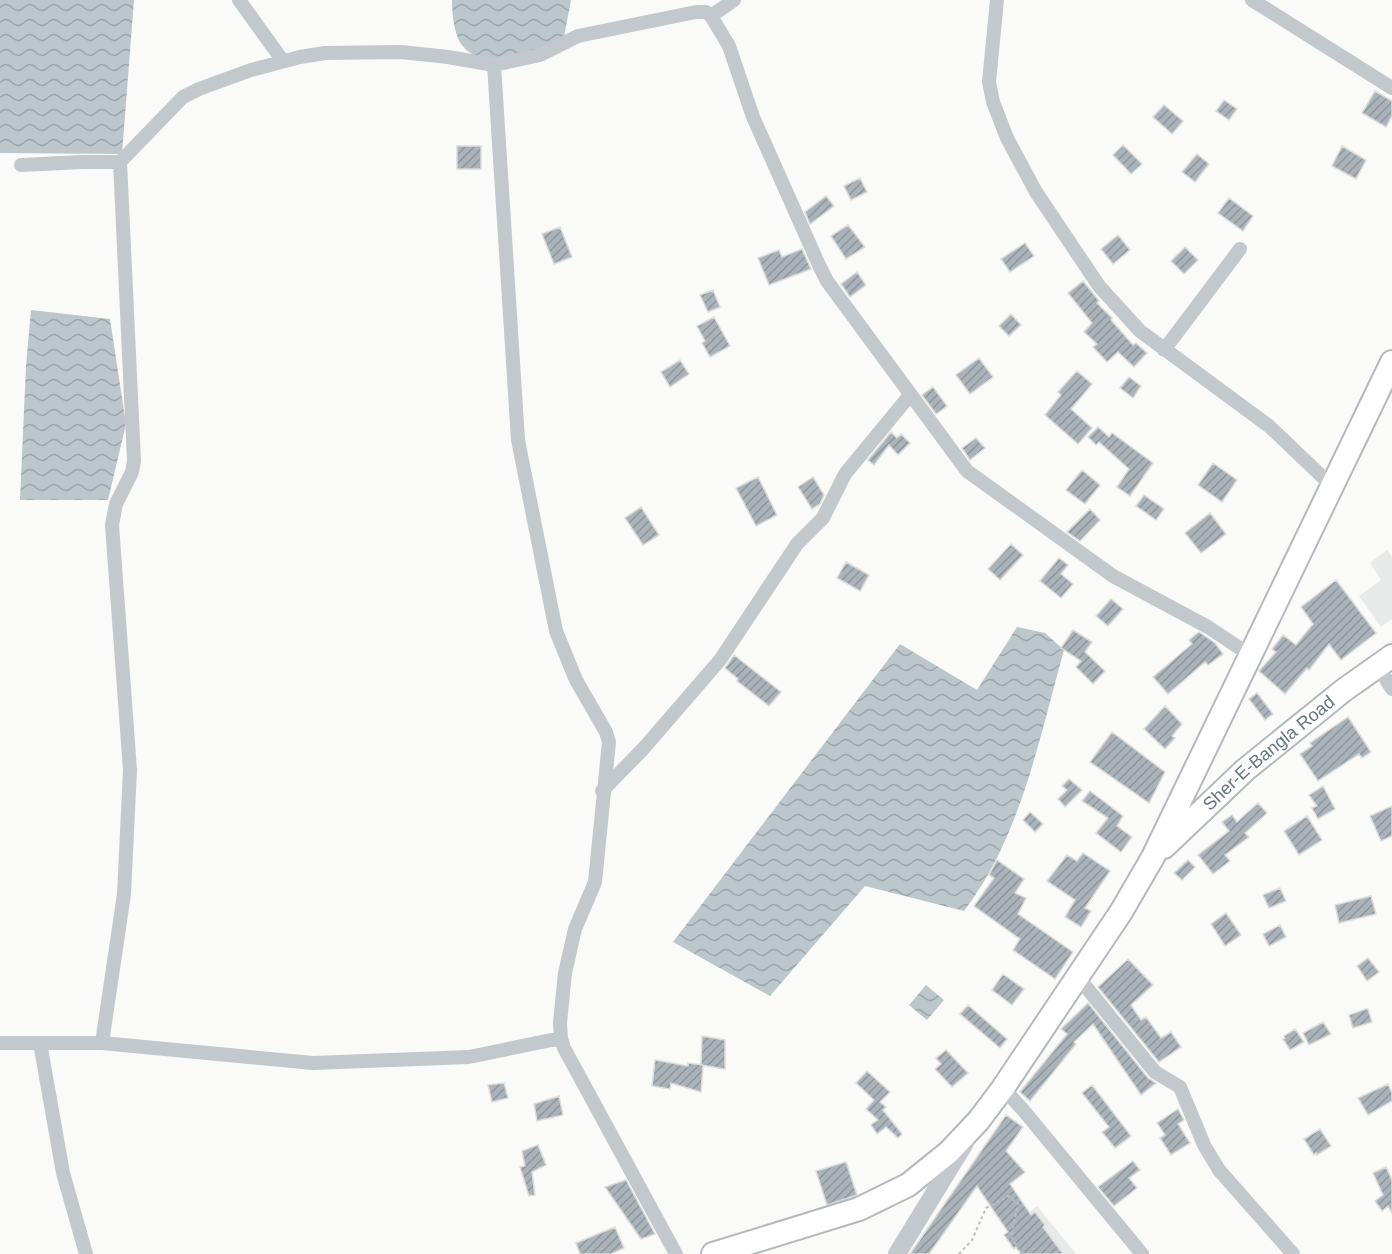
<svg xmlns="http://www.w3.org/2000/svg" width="1392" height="1254" font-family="Helvetica,sans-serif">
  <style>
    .built { fill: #e8e9e9 }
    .water { fill: url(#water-waves) }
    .building { fill: url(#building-hatch); stroke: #dcdcda; stroke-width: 1.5 }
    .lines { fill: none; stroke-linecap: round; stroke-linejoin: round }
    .trunk-casing { stroke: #b4b9bd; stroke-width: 26 }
    .path { stroke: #bbbfc2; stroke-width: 2; stroke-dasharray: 3 3; stroke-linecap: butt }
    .minor { stroke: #c3c8cc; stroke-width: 14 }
    .tertiary { stroke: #c3c8cc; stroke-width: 18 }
    .trunk { stroke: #fff; stroke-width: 22 }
    .labels { text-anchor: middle; stroke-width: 6; stroke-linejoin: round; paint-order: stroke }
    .street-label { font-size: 18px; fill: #657683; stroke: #fff }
  </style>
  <defs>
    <pattern id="water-waves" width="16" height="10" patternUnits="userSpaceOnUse" patternTransform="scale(1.5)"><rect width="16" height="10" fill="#bbc7cb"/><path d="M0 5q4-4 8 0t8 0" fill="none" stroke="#9ca6aa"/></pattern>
    <pattern id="building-hatch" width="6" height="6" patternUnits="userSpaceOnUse" patternTransform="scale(1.5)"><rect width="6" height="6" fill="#aab3b9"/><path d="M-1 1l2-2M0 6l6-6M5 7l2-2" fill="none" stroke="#8e969c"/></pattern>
  </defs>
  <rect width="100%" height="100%" fill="#fafaf8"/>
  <!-- built -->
  <path class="built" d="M1387 550 1392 557V619L1381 627 1359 596 1381 580 1370 563Z
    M1037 1206 1076 1254H1026L1019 1220Z"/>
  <!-- water -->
  <path class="water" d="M0 0H134L122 154 0 153Z
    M452 0H571L564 37C557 42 549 50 541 53 518 61 478 67 462 45 454 35 452 13 452 0Z
    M31 310 110 319 126 424 108 500H20L26 366Z
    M1017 627 1045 633 1064 650C1039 739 1021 836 964 911L865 886 770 996 673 942 900 644 977 690Z
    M926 985 944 1000 927 1020 909 1005Z"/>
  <!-- building -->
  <path class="building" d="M1375 91 1392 101V116L1386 127 1362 113Z
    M1224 100 1237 109 1229 120 1216 111Z
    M1164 105 1183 121 1172 134 1153 117Z
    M1123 145 1142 164 1131 174 1113 155Z
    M457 146H481V169H457Z
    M1342 146 1366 160 1356 179 1332 166Z
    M1197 154 1209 164 1195 182 1182 172Z
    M860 178 867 192 851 200 844 186Z
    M826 196 834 206 810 224 805 212Z
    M1229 198 1253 216 1243 231 1218 213Z
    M848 225 865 247 846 259 831 236Z
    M560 227 572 257 554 264 542 234Z
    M1118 235 1130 250 1113 264 1101 249Z
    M1025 243 1034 256 1010 272 1001 259Z
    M1185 247 1198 260 1184 274 1171 261Z
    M802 249 811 269 769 285 758 258 779 250 782 257Z
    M857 272 866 285 850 297 841 284Z
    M1083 281 1099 301 1097 303 1112 318 1111 320 1133 345 1136 343 1147 353 1134 367 1118 352 1107 362 1093 347 1097 344 1084 332 1092 323 1068 293Z
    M713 290 720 307 708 312 700 295Z
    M1011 314 1021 325 1009 336 999 326Z
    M714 317 730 346 710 357 702 343 705 341 697 326Z
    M979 358 993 377 970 394 956 375Z
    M680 360 689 374 670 387 661 372Z
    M1077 371 1092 384 1071 409 1092 428 1078 444 1045 415 1061 395 1058 392Z
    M1129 377 1141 386 1133 398 1120 388Z
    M933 387 947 406 936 414 922 395Z
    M1098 427 1109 437 1112 433 1153 463 1130 496 1117 487 1129 469 1099 442 1096 445 1088 437Z
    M891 432 897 438 901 434 910 443 898 455 889 445 874 465 868 460Z
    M976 438 985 448 970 460 962 448Z
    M1213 463 1237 480 1222 502 1198 485Z
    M1082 470 1100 485 1085 504 1066 490Z
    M758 477 777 515 756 526 736 488Z
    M813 477 824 495 820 504 812 509 798 487Z
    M1144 495 1164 509 1156 520 1136 506Z
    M641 507 659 535 643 545 625 518Z
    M1090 509 1100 520 1080 541 1067 532Z
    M1210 513 1226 534 1201 553 1185 533Z
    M1011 544 1023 555 1000 580 988 569Z
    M1059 558 1068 565 1061 574 1073 584 1061 598 1040 581Z
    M846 562 869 575 860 591 837 578Z
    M1336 580 1376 633 1341 660 1329 644 1309 670 1307 668 1285 694 1259 671 1276 652 1272 649 1283 635 1296 645 1313 624 1301 607Z
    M1111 599 1123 609 1108 626 1096 616Z
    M1073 630 1092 642 1085 652 1105 671 1093 684 1076 667 1081 661 1061 648Z
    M1199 632 1215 643 1223 654 1208 665 1205 662 1168 694 1153 677 1192 644 1189 640Z
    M734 655 781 692 769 706 737 681 738 679 725 668Z
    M1257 693 1273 714 1265 720 1249 699Z
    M1165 706 1182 724 1172 736 1175 738 1165 749 1144 729Z
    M1348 717 1371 752 1362 758 1359 754 1318 781 1300 754 1312 746 1310 743Z
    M1112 732 1165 772 1149 803 1090 762Z
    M1069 779 1082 790 1065 807 1058 799 1067 790 1062 786Z
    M1323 786 1335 809 1318 819 1312 808 1317 806 1309 795Z
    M1090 791 1123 816 1117 826 1132 837 1121 852 1096 833 1108 818 1082 801Z
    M1258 803 1267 813 1245 833 1249 837 1225 855 1230 861 1213 874 1198 855 1229 831 1222 822 1232 815 1237 822Z
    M1392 806V836L1381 841 1370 816Z
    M1030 812 1043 824 1035 832 1023 820Z
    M1307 816 1322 840 1299 855 1284 831Z
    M1083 853 1110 871 1085 908 1091 911 1081 927 1065 917 1075 900 1047 881 1067 855 1077 861Z
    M997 860 1024 879 1015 893 1026 898 1018 914 1073 952 1055 979 1013 950 1020 939 974 906 994 878 989 875Z
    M1188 860 1195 867 1182 880 1174 873Z
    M1280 888 1286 901 1269 908 1263 895Z
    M1371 896 1376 914 1339 923 1335 905Z
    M1226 913 1241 935 1225 946 1211 924Z
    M1280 925 1286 937 1269 946 1263 934Z
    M1368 958 1379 972 1367 981 1357 966Z
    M1128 959 1153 985 1131 1005 1141 1020 1146 1017 1161 1038 1171 1032 1181 1047 1159 1062 1098 987Z
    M1003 974 1024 989 1012 1005 992 990Z
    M1088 1003 1148 1078 1156 1083 1141 1095 1093 1024 1074 1042 1076 1044 1030 1101 1020 1092 1067 1034 1061 1029Z
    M968 1005 1007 1039 1000 1048 960 1014Z
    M1366 1009H1368L1372 1022 1353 1028 1349 1015Z
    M1323 1022 1331 1034 1309 1045 1303 1033Z
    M1295 1029 1304 1042 1290 1050 1283 1039 1285 1038 1284 1036Z
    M702 1036 725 1040V1069L701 1065Z
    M946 1050 968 1073 952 1087 935 1069 941 1064 936 1058Z
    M655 1060 688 1066V1063L703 1065 701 1092 671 1083 670 1089 652 1086Z
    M867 1071 890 1092 880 1102 886 1107 883 1110 902 1134 898 1138 886 1127 877 1134 871 1125 878 1120 866 1109 874 1100 856 1083Z
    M504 1083 508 1098 492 1102 488 1085Z
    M1388 1084 1392 1093V1101L1368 1115 1358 1098Z
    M1092 1085 1131 1136 1115 1148 1102 1132 1109 1127 1082 1093Z
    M559 1096 563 1115 537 1121 534 1104Z
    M1178 1109 1184 1120 1178 1124 1190 1143 1171 1155 1160 1138 1165 1135 1157 1123Z
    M1006 1115 1023 1127 1006 1151 1025 1172 1010 1184 1031 1215 1035 1212 1045 1225 1043 1227 1063 1254H1021L1016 1247 1014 1249 1004 1235 1008 1232 977 1186 929 1254H910Z
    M1320 1129 1331 1146 1317 1155 1316 1153 1314 1155 1304 1139Z
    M538 1145 546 1165 532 1172 535 1195 529 1196 520 1167 525 1166 522 1151Z
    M1133 1161 1140 1170 1129 1178 1137 1188 1114 1206 1098 1187Z
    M846 1162 857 1195 827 1205 816 1171Z
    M1386 1167 1392 1180V1213L1388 1206 1382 1211 1375 1201 1383 1195 1373 1173Z
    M626 1180 655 1234 641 1239 605 1187Z
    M615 1227 624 1248 611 1254H580L576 1243Z"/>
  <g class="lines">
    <defs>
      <g id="trunk">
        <path id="s1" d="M1164 847 1245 770 1344 690 1392 656"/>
        <path d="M713 1254 859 1209 908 1185 949 1152 979 1120 1003 1088 1121 912 1153 857 1392 362"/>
      </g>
    </defs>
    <!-- trunk casing -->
    <use href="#trunk" class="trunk-casing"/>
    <!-- path -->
    <path class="path" d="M959 1254 972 1240 986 1208 1009 1196 1018 1204 1011 1236 1021 1254"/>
    <!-- minor -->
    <path class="minor" d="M239 0 283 61
      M997 0 989 82 993 102 1007 138 1036 192 1099 286 1140 331 1269 426 1332 486
      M1252 0 1392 88
      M711 16 734 0
      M494 65 518 440 556 631 576 680 606 732 609 742 595 882 575 929 565 973 560 1023 561 1038
      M21 165 83 162H120
      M1164 350 1240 249
      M1378 666 1392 689
      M602 791 643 749 720 660 797 544 823 518 845 474 910 395
      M1078 977 1155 1072 1180 1087 1204 1145 1219 1170 1293 1254
      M0 1043H102L313 1063 469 1057 561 1038 564 1048 676 1254
      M40 1043 63 1173 86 1254
      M102 1043 124 894 130 770 112 525 116 504 132 472 134 461 120 162 183 97 199 89 251 70 300 57 325 53 401 52 448 57 494 65 540 55 578 36 696 12H706L711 16 729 46 753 117 819 265 827 281 967 471 1113 576 1208 627 1250 655
      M1003 1088 1024 1111 1142 1254"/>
    <!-- tertiary -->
    <path class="tertiary" d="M897 1254 965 1143"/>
    <!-- trunk -->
    <use href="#trunk" class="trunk"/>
  </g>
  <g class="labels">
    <!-- street labels -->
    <g class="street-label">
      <text dy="6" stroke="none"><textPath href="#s1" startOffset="141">Sher-E-Bangla Road</textPath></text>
    </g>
  </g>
</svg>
